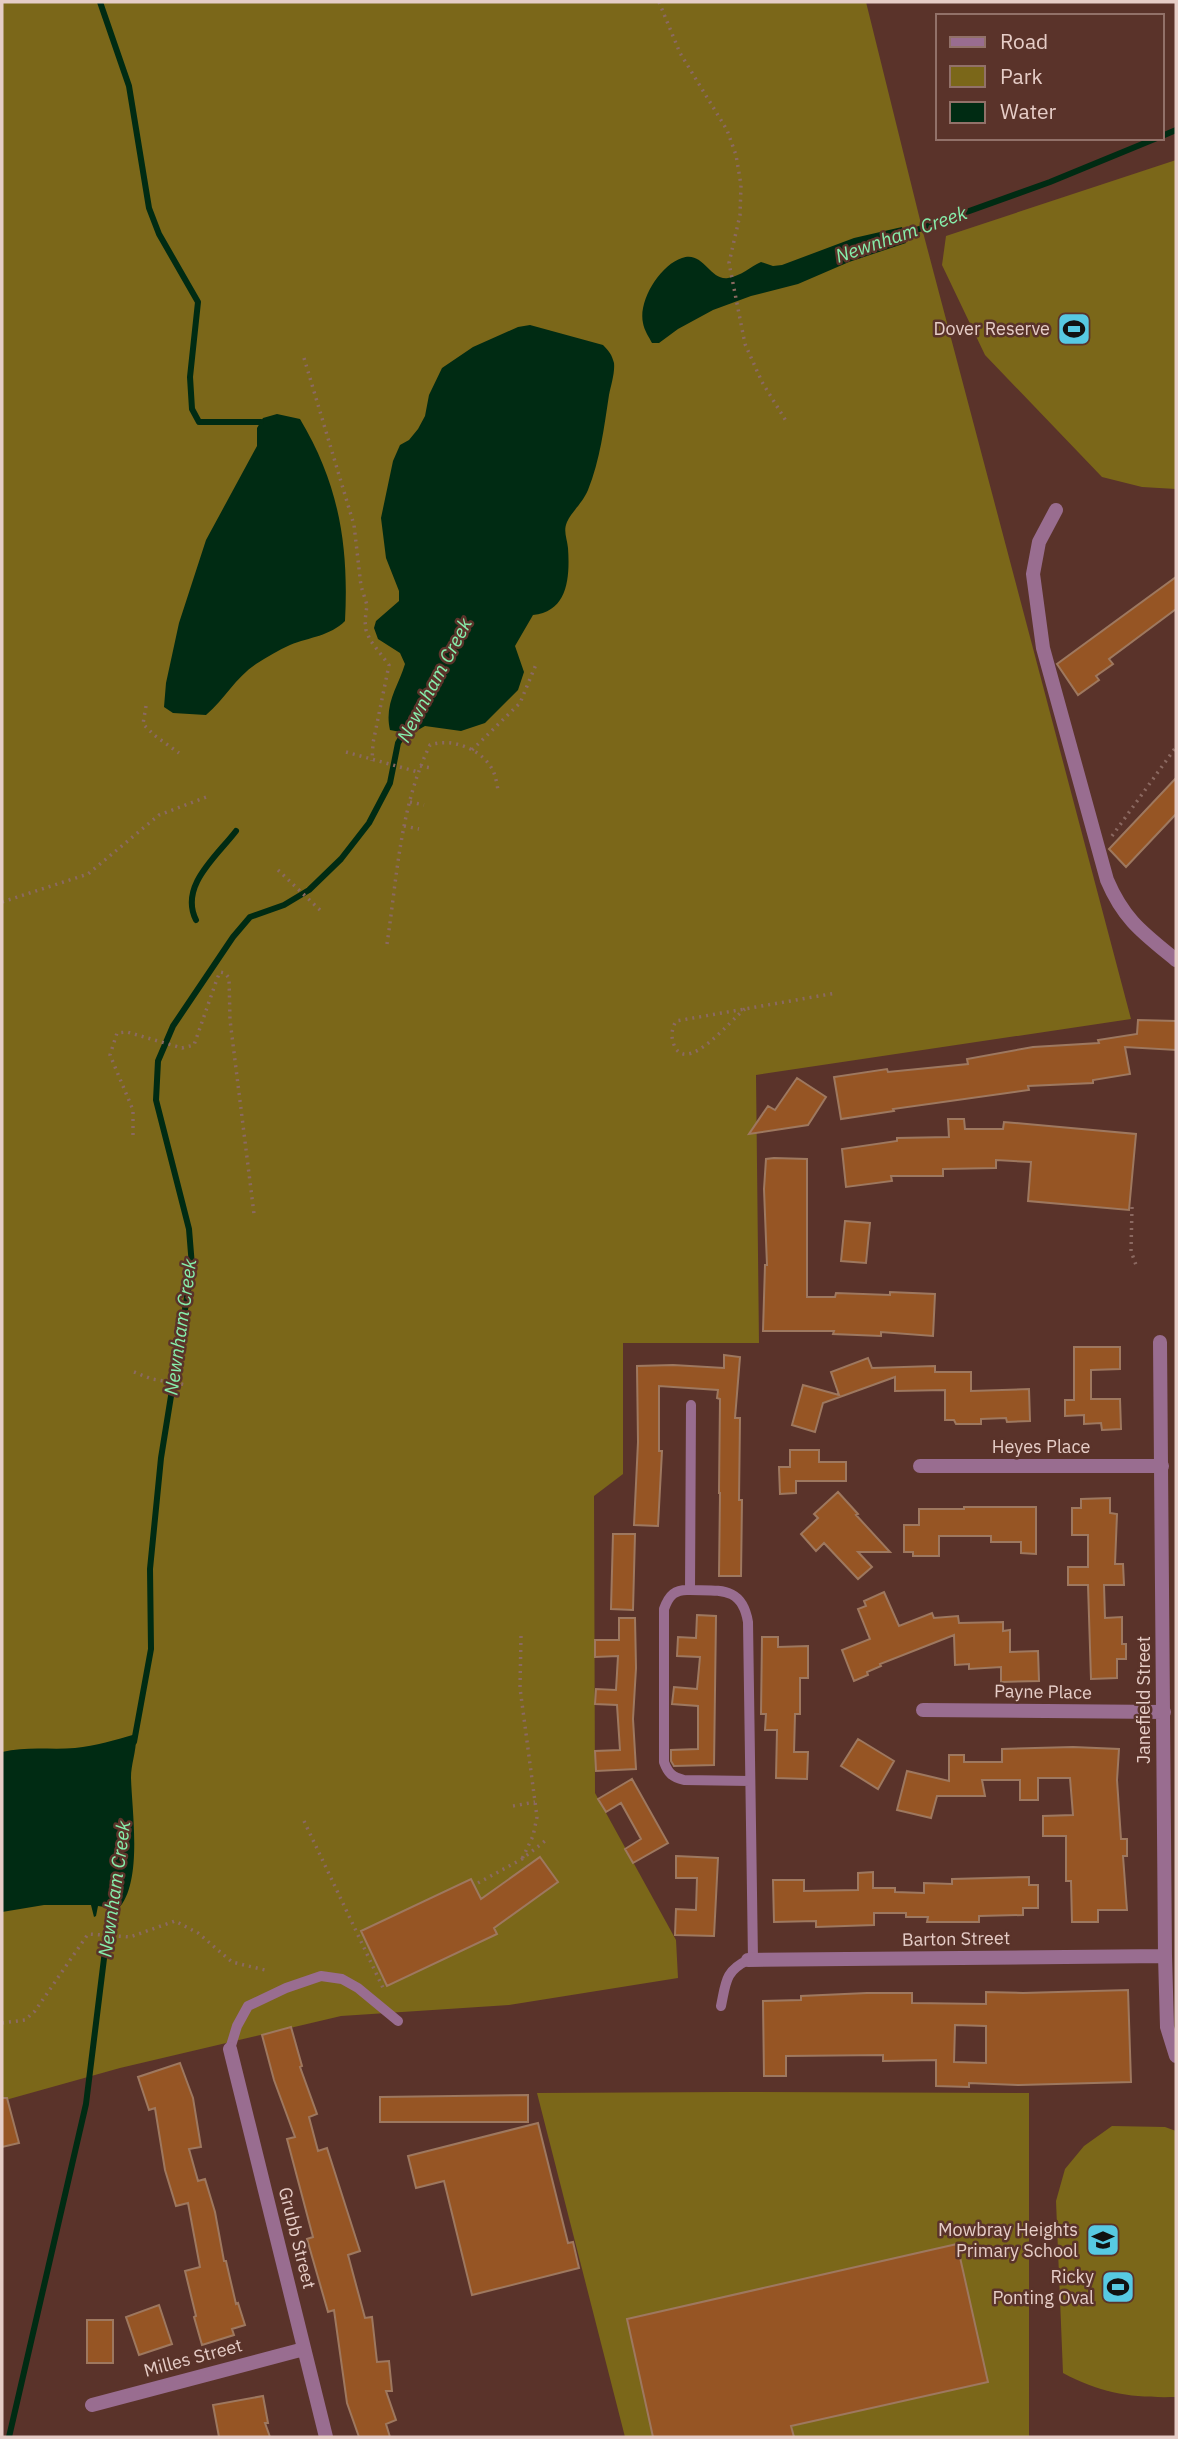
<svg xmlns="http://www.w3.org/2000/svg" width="1178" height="2439" font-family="'IBM Plex Sans',sans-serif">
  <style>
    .green { fill: #7b6719 }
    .water { fill: #002b13 }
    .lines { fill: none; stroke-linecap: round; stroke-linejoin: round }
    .stream { stroke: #002b13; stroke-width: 6 }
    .building { fill: #965524; stroke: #9e785f; stroke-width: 2; fill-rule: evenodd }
    .path { stroke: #8b6961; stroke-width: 3.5; stroke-dasharray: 2 5; stroke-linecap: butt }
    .lane { stroke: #996d90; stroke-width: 10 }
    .street { stroke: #996d90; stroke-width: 14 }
    .labels { text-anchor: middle; stroke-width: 5; stroke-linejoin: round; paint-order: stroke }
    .poi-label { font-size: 18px; fill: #e6cdc7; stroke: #5a332a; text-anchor: end }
    .street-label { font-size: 18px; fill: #e6cdc7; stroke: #5a332a }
    .water-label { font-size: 19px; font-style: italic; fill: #87efac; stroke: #5a332a }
  </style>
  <rect width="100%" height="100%" fill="#5a332a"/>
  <!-- green -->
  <path class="green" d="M2 2H866L924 236 1131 1019 756 1075 759 1343H623V1474L594 1496 595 1793 676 1940 678 1978 509 2005 341 2016 120 2068 2 2101Z
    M1176 160V489L1142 487 1102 477 985 355 942 265 946 236Z
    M730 2092 1029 2093V2437H625L537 2093Z
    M1112 2126 1165 2127 1176 2131V2397C1133 2398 1102 2394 1063 2373L1056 2201 1065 2169 1084 2146Z"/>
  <!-- water -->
  <path class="water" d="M902 227 906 243 849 262 798 284 751 296 713 310 678 329 659 343H652C649 337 644 330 643 323 638 301 660 265 682 258 703 250 710 281 728 278 741 276 750 267 761 262L773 266 782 265 854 238Z
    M530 325 603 345C609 351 612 355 614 363 615 373 611 385 609 395 604 428 600 460 588 490 582 504 572 511 567 522 563 531 567 538 568 548 570 577 568 612 533 615L515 646 524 672 518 690 485 723 461 731 425 726 411 734 390 730C384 704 398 687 405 664L400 653 378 639 374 628 376 621 399 601V591L386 558 381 518 393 461 400 445 409 440 418 429 425 416 429 395 442 368 473 347 518 327Z
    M277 414 300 419C339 484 349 546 345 621 330 636 310 637 290 645 279 650 267 657 256 664 235 678 225 699 206 715L173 713 164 707 166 683 179 623 206 540 257 446V428L263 418Z
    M136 1734C137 1750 131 1763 131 1778 132 1812 143 1883 118 1909L98 1906 96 1916 94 1917 91 1905H44L2 1912V1752C26 1746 50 1750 75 1748 96 1746 115 1740 136 1734Z"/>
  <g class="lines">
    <!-- stream -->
    <path class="stream" d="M100 2 129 86 149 208 159 234 198 302 190 377 192 409 199 422H261
      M1162 136 1176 130
      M897 237 1050 182 1157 138
      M196 920C179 886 217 856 236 831
      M134 1742 151 1649 150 1569 161 1458 192 1266 189 1229 156 1100 158 1061 173 1026 233 937 250 917 284 905 309 890 341 859 369 823 390 783 398 743 408 726
      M9 2437 86 2104 111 1902"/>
  </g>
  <!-- building -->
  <path class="building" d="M1176 577V609L1109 659 1113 664 1096 676 1099 680 1078 695 1057 664Z
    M1176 778V814L1126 867 1109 849Z
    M1138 1020 1176 1021V1050L1125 1047 1130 1074 1093 1080V1083L1028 1086 1029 1090 893 1109 894 1111 841 1119 834 1077 887 1069 888 1072 968 1064 967 1059 1033 1047 1099 1043 1098 1040 1137 1034Z
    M797 1078 826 1097 808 1125 749 1134 768 1106 775 1110Z
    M948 1119H964L965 1129H1003L1004 1122 1136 1134 1129 1210 1028 1201 1031 1162 996 1160V1168L943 1169V1176H891L892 1181 846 1187 842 1149 897 1141V1138L949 1137Z
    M774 1158 807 1159V1297H835L836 1293 890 1295V1292L935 1294 933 1336 881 1332V1336L833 1334 834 1331H763L765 1265H767L764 1189 766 1159Z
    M845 1221 870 1223 866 1263 841 1261Z
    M1074 1347H1120V1369L1091 1370V1399H1120L1121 1429 1102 1430 1101 1423 1084 1424V1415L1065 1416V1400H1074Z
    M724 1355 740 1357 735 1418H740L739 1500H742L741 1576H719L720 1493H719L720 1399 717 1398 718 1390 659 1386V1451H662L658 1526 634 1525 638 1442 637 1366 673 1365 724 1368Z
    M868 1358 872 1368 935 1366V1372H971V1391L1029 1389 1030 1421 1007 1422 1006 1418 981 1419V1424H956L954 1420H945V1390L895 1391V1377L823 1403 815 1432 792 1425 803 1385 839 1395 831 1372Z
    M790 1450H819V1462H846V1481H796V1493L780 1494 779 1467H790Z
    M838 1492 858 1514 856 1515 890 1552H858L872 1567 858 1579 824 1543 816 1551 801 1534 818 1518 814 1514Z
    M1110 1498V1513L1117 1514 1115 1564H1123L1124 1585H1104L1105 1618 1122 1617V1644H1126V1659H1117V1678L1091 1679 1088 1585H1068V1567H1088V1535H1072V1508H1081V1499Z
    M964 1507H1036V1554L1021 1553V1542H991V1536H939V1556H913V1552H904V1525H919V1509H964Z
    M613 1534H635L633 1610 611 1609Z
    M884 1592 899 1626 932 1613 934 1618 958 1616 959 1623 1003 1622V1631L1010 1630V1652L1038 1651 1039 1681 1001 1682V1667L969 1669V1664L955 1665 954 1635 880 1664 881 1666 867 1672 868 1675 854 1681 842 1650 870 1639 858 1609 866 1606 864 1601Z
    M697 1615 716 1616 714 1765 674 1766 671 1761V1750L698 1749V1706L672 1704 674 1687 697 1689 700 1657 677 1656 678 1637 696 1638Z
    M619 1618H635L636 1668 633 1719 636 1769 596 1771 595 1751 620 1750 617 1705 595 1704 596 1689 616 1690 618 1656 595 1657V1640H619Z
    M762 1637H778V1647L808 1646V1678H800V1714H795L794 1752H808L807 1779 776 1778 777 1730H765L766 1714H761Z
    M858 1739 894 1761 878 1789 841 1766Z
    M1073 1747 1119 1749 1117 1780 1121 1839H1127V1856H1123L1127 1910H1098V1922H1072L1071 1881H1066V1836H1043V1816L1073 1815 1070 1778H1038V1800H1020V1780H982L985 1796H937L931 1818 897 1810 907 1771 949 1781V1755H964V1762H1002V1749Z
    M632 1779 668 1843 633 1863 625 1849 641 1839 621 1803 606 1812 598 1799Z
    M676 1856 718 1858 714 1936 675 1935 676 1909 696 1910 697 1878H676Z
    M540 1857 558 1882 494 1928 497 1934 387 1986 361 1931 471 1879 481 1899Z
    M873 1872V1888H895V1892L924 1893V1883L952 1884V1879L1029 1877V1885H1038V1908H1023V1915L979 1916V1922H927L928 1917H906V1913H874V1925L816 1927V1921L774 1922 773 1880H804V1891L858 1890V1873Z
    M1128 1990 1131 2082 1019 2085 969 2083V2087L936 2086V2060L883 2061V2055L786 2056V2076H764L763 2001 801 2000V1996L867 1993H912V2003L986 2004V1992L1023 1993ZM955 2025 986 2026V2063L954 2062Z
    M291 2027 302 2066 300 2067 317 2114 309 2117 318 2151 327 2148 360 2251 348 2255 365 2318 372 2317 377 2362 389 2361 392 2391H386L396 2420 386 2424 390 2437H359L347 2403 334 2310 328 2312 307 2239 313 2237 287 2139 295 2137 274 2080 262 2035Z
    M180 2063 193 2098 201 2147 189 2149 198 2181 205 2179 215 2212 224 2261H226L236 2304 238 2303 245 2325 232 2329 234 2335 202 2345 194 2317 196 2316 185 2271 200 2267 188 2203 176 2206 165 2170 155 2108 149 2110 138 2077Z
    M528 2095V2122H380V2097Z
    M2 2098H7L19 2143 2 2147Z
    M538 2123 568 2243 573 2242 579 2268 472 2295 444 2181 416 2188 408 2156Z
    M957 2244 988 2382 791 2426 794 2437H653L627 2319Z
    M159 2305 172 2344 139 2355 126 2317Z
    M87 2320H113V2363H87Z
    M263 2396 268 2423H265L270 2437H219L213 2405Z"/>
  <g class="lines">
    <!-- path -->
    <path class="path" d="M659 2 680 53 727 130 736 155 741 185 740 215 729 263 745 344 762 382 786 421
      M304 358 354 525 361 586 367 605 365 621 366 630 370 640 389 665 373 743 372 761
      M146 706 143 724 154 735 179 753
      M472 750 520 703 537 662
      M346 752 418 772
      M420 766 432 768
      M410 802 424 805
      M404 826 419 829
      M1112 836 1176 747
      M278 870 320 910
      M2 902 88 874 159 815 209 796
      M387 944C397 878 400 806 430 745 452 737 485 750 494 773 496 778 497 785 498 790
      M745 1009C732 1018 684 1080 673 1042 671 1035 672 1028 676 1021L836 993
      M133 1135V1110L110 1055 117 1033 127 1032 182 1048 194 1045 217 979 220 972 225 973 229 978 230 1020 254 1214
      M1132 1207 1131 1251 1136 1265
      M134 1372 152 1379 187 1385
      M521 1636 520 1688 537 1817 533 1836 522 1859
      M513 1806 535 1802
      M304 1821 384 1990
      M478 1883 522 1859 545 1841
      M2 2023 25 2020 35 2011 88 1934 130 1937 175 1921 198 1933 232 1962 269 1971"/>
    <!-- lane -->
    <path class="lane" d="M691 1405 690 1590C720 1591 742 1586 748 1622L753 1960
      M690 1590C675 1589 669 1595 664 1609V1762C668 1773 672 1777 684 1780L750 1781
      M721 2006C726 1982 725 1971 748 1960
      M230 2049 237 2026 248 2006 286 1988 321 1976 342 1979 358 1988 398 2021"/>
    <!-- street -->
    <path class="street" d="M1056 510 1039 542 1033 574 1043 648 1107 880C1124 920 1143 933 1176 960
      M1160 1342 1165 1956 1167 2027 1176 2056
      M920 1466H1162
      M923 1710 1164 1712
      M748 1960 1165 1956
      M230 2049 326 2437
      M92 2405 304 2349"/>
  </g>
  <!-- icons -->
  <defs>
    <symbol id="stadium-square" viewBox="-11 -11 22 22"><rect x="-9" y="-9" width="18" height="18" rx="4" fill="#57c9e2" stroke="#5a332a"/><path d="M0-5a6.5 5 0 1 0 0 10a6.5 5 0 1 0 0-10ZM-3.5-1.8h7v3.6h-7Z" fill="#111"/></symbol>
    <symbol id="school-square" viewBox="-11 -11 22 22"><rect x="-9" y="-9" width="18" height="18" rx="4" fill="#57c9e2" stroke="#5a332a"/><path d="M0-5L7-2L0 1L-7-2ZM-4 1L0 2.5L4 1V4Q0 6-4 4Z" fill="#111"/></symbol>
  </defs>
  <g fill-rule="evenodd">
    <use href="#stadium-square" x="1055" y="310" width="38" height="38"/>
    <use href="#school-square" x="1084" y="2221" width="38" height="38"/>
    <use href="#stadium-square" x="1099" y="2268" width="38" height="38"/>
  </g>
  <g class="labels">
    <!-- poi labels -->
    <g class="poi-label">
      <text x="1050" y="335">Dover Reserve</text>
      <text x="1078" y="2236">Mowbray Heights<tspan x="1078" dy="21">Primary School</tspan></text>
      <text x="1094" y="2283">Ricky<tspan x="1094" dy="21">Ponting Oval</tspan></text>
    </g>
    <!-- street labels -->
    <g class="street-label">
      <text x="1041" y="1453">Heyes Place</text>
      <text transform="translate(1043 1692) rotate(1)" y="6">Payne Place</text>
      <text transform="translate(1144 1700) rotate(-90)" y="6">Janefield Street</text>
      <text transform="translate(956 1939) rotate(-1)" y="6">Barton Street</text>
      <text transform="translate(297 2238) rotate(76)" y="6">Grubb Street</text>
      <text transform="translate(193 2358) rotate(-15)" y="6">Milles Street</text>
    </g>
    <!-- water labels -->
    <g class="water-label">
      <text transform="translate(901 234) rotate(-19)" y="7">Newnham Creek</text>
      <text transform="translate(434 680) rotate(-62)" y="7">Newnham Creek</text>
      <text transform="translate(180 1327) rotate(-82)" y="7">Newnham Creek</text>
      <text transform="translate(114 1889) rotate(-82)" y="7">Newnham Creek</text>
    </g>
  </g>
  <!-- border -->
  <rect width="1178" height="2439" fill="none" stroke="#e6cdc7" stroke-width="7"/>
  <!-- legend -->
  <rect x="936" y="14" width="228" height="126" fill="#5a332a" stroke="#927169" stroke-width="2"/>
  <rect x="950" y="37" width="35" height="10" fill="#996d90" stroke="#927169" stroke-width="2"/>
  <text x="1000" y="49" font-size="21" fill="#e6cdc7">Road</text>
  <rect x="950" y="66" width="35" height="21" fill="#7b6719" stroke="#927169" stroke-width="2"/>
  <text x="1000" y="84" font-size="21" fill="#e6cdc7">Park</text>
  <rect x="950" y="102" width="35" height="21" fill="#002b13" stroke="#927169" stroke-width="2"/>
  <text x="1000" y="119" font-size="21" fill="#e6cdc7">Water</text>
</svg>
